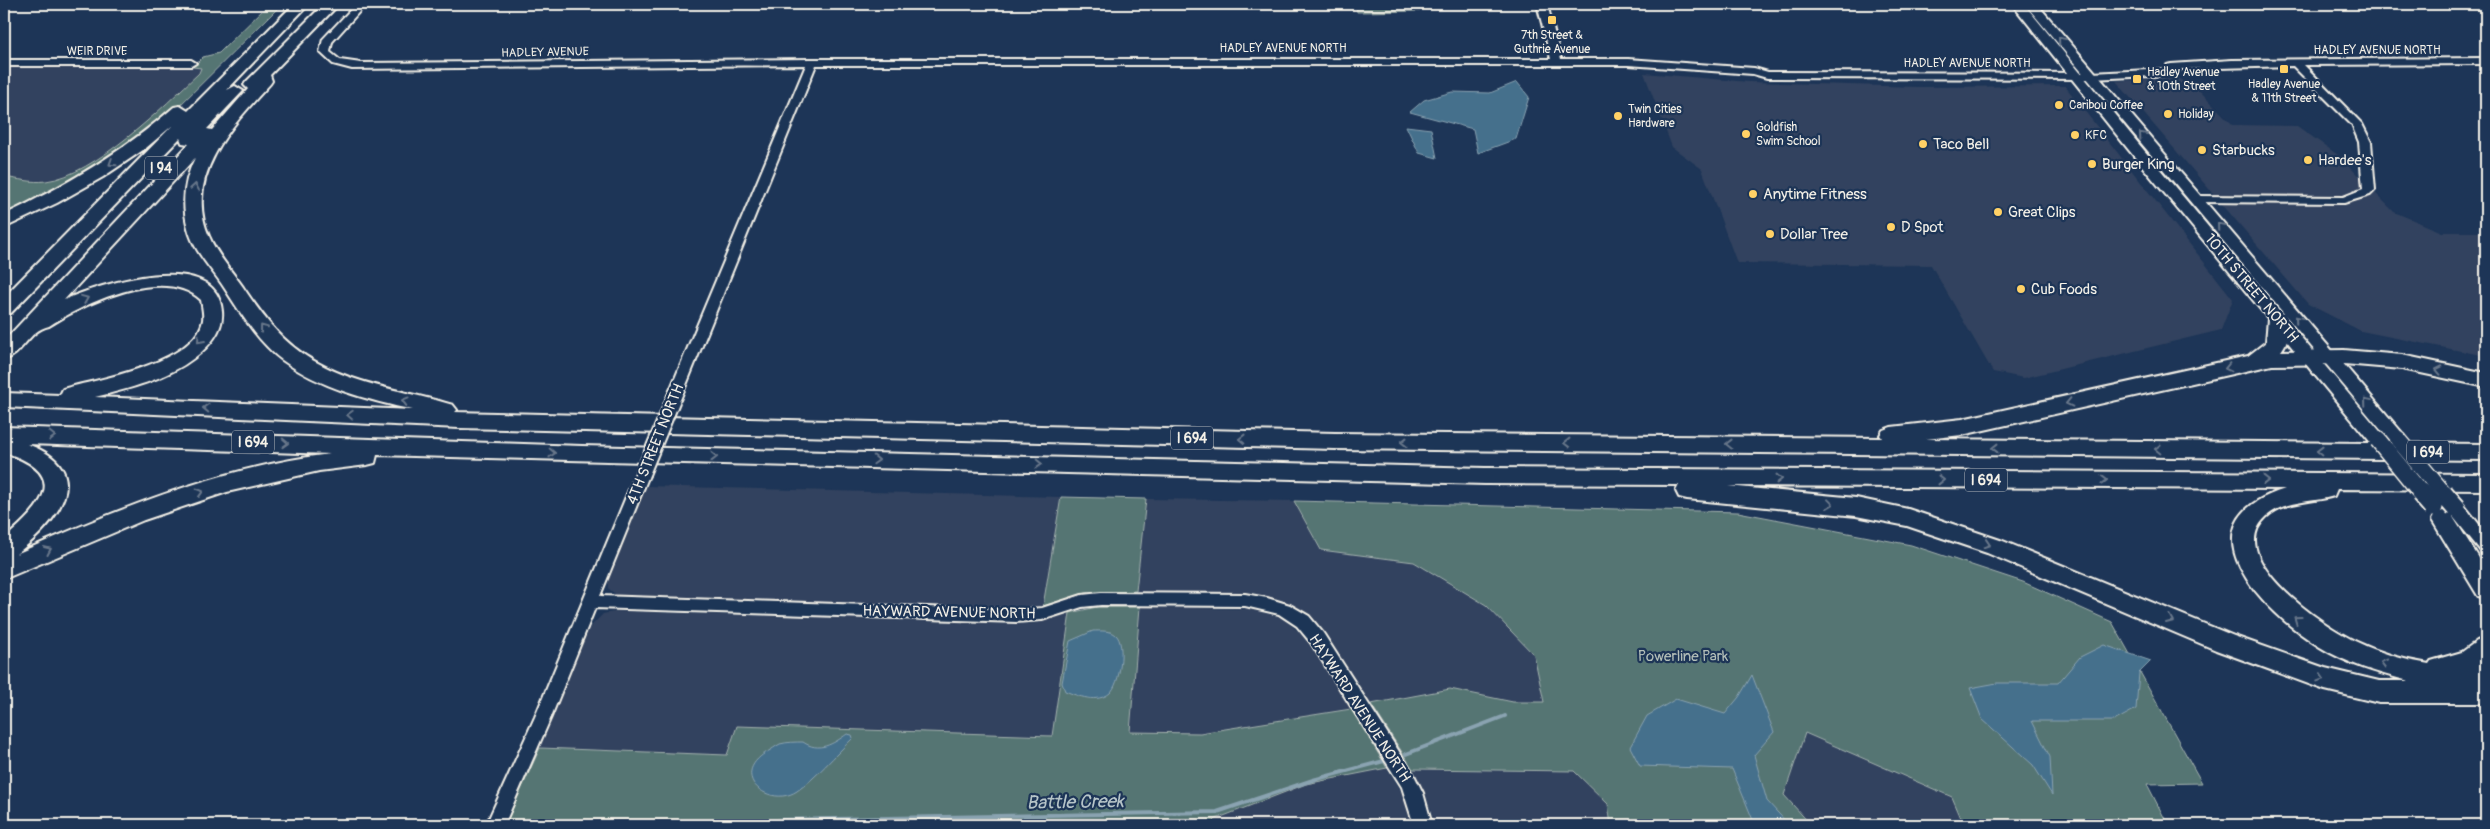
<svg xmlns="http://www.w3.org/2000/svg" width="2490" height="829" font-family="Pangolin,sans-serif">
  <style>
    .built { fill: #32425e }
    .green { fill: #557473; stroke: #a4b2ae }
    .water { fill: #446f8c; stroke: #8aa3b1 }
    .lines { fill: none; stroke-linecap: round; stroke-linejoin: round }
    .stream { stroke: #8aa3b1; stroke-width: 4 }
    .tertiary-casing { stroke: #f4f1e8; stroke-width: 4 }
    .secondary-casing { stroke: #f4f1e8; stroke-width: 4 }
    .motorway-casing { stroke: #f4f1e8; stroke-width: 4 }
    .tertiary { fill: #1d3557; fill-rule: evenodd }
    .secondary { fill: #1d3557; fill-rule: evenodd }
    .motorway { fill: #1d3557; fill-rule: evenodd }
    .tertiary-bridge-casing { stroke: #f4f1e8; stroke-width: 17; stroke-linecap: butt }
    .secondary-bridge-far1-casing { stroke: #f4f1e8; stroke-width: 19; stroke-linecap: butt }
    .secondary-bridge-casing { stroke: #f4f1e8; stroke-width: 23; stroke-linecap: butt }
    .tertiary-bridge { stroke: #1d3557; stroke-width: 13 }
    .secondary-bridge-far1 { stroke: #1d3557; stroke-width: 16 }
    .secondary-bridge { stroke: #1d3557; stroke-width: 19 }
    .oneway { stroke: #68778a }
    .poi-dot { fill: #ffd166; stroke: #1d3557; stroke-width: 2 }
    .labels { text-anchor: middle; stroke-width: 4.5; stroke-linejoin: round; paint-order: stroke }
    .far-poi-label { font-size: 12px; fill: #f4f1e8; stroke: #1d3557; text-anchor: start }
    .far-street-label { font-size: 12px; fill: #f4f1e8; stroke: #1d3557 }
    .shield { fill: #1d3557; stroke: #b4b9bc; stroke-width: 1 }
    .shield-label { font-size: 14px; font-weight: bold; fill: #f4f1e8 }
    .poi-label { font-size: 15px; fill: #f4f1e8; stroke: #1d3557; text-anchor: start }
    .street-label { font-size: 15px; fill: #f4f1e8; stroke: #1d3557 }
    .park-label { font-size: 15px; fill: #b4bfb9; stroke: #1d3557 }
    .near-water-label { font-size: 19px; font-style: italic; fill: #b6c4c8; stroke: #1d3557 }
  </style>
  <rect width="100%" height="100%" fill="#1d3557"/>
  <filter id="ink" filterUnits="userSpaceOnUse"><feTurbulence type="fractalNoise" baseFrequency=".02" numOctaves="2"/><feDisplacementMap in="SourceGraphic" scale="10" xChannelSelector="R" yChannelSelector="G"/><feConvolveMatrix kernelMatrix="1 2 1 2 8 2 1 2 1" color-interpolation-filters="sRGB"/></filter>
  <g filter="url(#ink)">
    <!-- built -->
    <path class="built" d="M199 61H224L159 126 4 219V67H193Z
      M1644 73 1749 82 1918 87 2065 86 2233 299 2221 330 2024 378 1993 372 1931 265 1737 263 1702 169 1672 147Z
      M2177 78 2197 88 2233 125 2297 126 2338 155 2394 212 2442 232H2486V356L2361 331 2308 304 2116 81Z
      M645 486 1061 497 1043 606 1039 607 1012 608 616 595 608 588V580Z
      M1146 499 1294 501 1321 550 1414 562 1486 605 1534 655 1544 702H1513L1450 689 1371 704 1320 626 1307 614 1290 603 1252 593 1136 591Z
      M1140 607 1250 609 1281 617 1305 637 1351 709 1200 733H1130Z
      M618 611 1015 624 1038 623 1070 613 1052 736 738 726 727 755 540 748 588 629 603 614Z
      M1805 733 1952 797 1964 825H1811L1784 795Z
      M1387 768 1403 794 1412 825H1210L1216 819 1306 784Z
      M1413 769 1574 771 1608 804 1611 825H1435L1426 796Z"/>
    <!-- green -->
    <path class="green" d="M269 4H282L159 126 26 209 4 219V177C18 179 32 183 46 181 95 175 164 106 199 73L201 68 193 67 203 57 219 53Z
      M1356 4H1420V11L1357 12Z
      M1061 497 1146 499 1136 591 1086 593 1043 606Z
      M1294 501 1738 512 1911 545 2023 582 2112 622 2202 783 2147 784 2168 825H1964L1952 797 1805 733 1784 795 1811 825H1611L1608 804 1574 771 1413 769 1371 704 1450 689 1513 702H1544L1534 655 1486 605 1414 562 1321 550Z
      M1097 607H1140L1130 732 1200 733 1351 709 1387 768 1306 784 1216 819 1210 825H505L540 748 727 755 737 726 1052 736 1070 613Z"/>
    <!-- water -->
    <path class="water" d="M1517 82 1529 97 1516 139 1478 153 1473 129 1410 112 1424 100 1452 92 1490 93Z
      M1406 126 1431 129 1437 158 1419 153Z
      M1093 631C1100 631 1111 630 1116 635 1126 644 1120 684 1110 693 1097 704 1078 696 1065 691L1062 683 1070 641Z
      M2104 645 2151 661 2139 673 2136 709 2114 721H2032L2050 757 2052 795 2033 765 1982 719 1970 688 1997 683H2058L2080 657Z
      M1752 675 1774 732 1754 755 1767 801 1789 825H1755L1732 769 1640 766 1630 747 1647 716 1676 699 1725 714 1739 697Z
      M847 734 852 735 853 738C836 754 815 779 797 791 770 809 727 776 767 752 771 750 776 746 780 744 787 742 796 742 803 742 819 753 833 744 847 734Z"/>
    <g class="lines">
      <!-- stream -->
      <path class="stream" d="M1406 754 1505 716
        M759 825 781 820 1217 812 1313 780 1384 761"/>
      <defs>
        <path id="tertiary" d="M356 4H366L332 42 330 52 340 60 361 63 812 59H1551L1537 4H1547L1561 59H1628L1754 68 1768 72 2092 73 2167 69V65L2171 64 2232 60 2486 58V64L2304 65 2362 124 2371 142 2375 190 2370 195 2344 203 2197 202 2191 199 2197 196 2343 197 2363 189 2359 142 2352 125 2293 66 2182 69 2172 75 2092 79 1767 78 1753 74 1628 65H816L680 400 673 405 666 400 806 65 352 69 333 64 320 52 323 39Z
          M4 60H191L196 63 191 66H4Z
          M642 470 647 471 649 475 600 596 1016 610 1042 608 1082 595 1101 593 1245 594 1267 598 1290 605 1309 616 1323 633 1414 775 1423 793 1432 825H1414L1402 787 1311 643 1297 626 1279 614 1245 606 1101 605 1082 607 1042 620 1016 622 595 608 551 717 504 825H486L535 717 635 475 637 471Z"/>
        <path id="secondary" d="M2012 4H2024L2138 143 2384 436 2386 440 2384 444 2378 446 2372 444 2128 149Z
          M2025 4H2037L2404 435 2406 439 2404 443 2398 445 2392 443Z
          M2456 501 2462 503 2486 533V552L2480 550 2450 513 2447 508 2450 503Z"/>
        <path id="motorway" d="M294 4H309L227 90 235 86 243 91 207 129 212 130 248 89 244 85 246 82 324 4H339L270 75 272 81 270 84C232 125 183 177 209 236 217 255 231 270 243 287 263 317 283 344 316 362 359 386 407 391 453 405L457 410 455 412 1335 433 1882 438 1880 435 1883 430 1891 427 1962 419 2248 356 2266 342 2268 319 2271 314 2278 313 2285 314C2292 326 2289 341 2281 351L2344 350 2402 355 2486 373V387L2402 369 2344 364 2272 365 1962 435 1926 439 2486 444V460L1335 449 459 428 4 407V393L60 395 63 389C97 379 195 364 203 320 204 314 202 306 201 300 164 265 85 303 49 326 27 331 23 355 4 360V341L189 144 182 143 180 138 11 313 4 314V297L173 125 146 148 103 177 57 203 4 228V215C65 186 123 152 174 107L180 106 188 111ZM195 158C184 180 181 203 188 228 193 249 209 266 221 283 239 310 256 340 282 360 320 388 369 400 413 410L95 397C128 389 167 379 194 358 209 347 224 330 222 311 216 247 99 284 64 300Z
          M4 427 582 446 1485 468 2486 474V490L2337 489 2334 496C2311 503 2284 500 2266 517 2221 558 2326 628 2357 642 2380 653 2404 660 2429 664L2431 661 2462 652 2477 641 2486 638V663L2481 666H2486V703H2379L2325 690 2216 650 1987 553 1907 526 1856 516 1687 499 1679 497 1676 491 1679 485 1485 484 377 455 375 463 367 465 319 471 227 492 144 520 4 579V539C44 505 71 474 4 452ZM27 444 330 454C221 467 116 510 16 554 57 523 99 470 27 444ZM1728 486 2285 489C2176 523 2263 612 2320 647 2347 664 2379 673 2409 681H2379L2325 668 2234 636 2003 541 1908 509 1856 498Z
          M2443 511 2451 514 2486 569V598L2478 596 2432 520 2435 514Z"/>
      </defs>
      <!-- tertiary casing -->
      <use href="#tertiary" class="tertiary-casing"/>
      <!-- secondary casing -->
      <use href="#secondary" class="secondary-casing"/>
      <!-- motorway casing -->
      <use href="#motorway" class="motorway-casing"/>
      <!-- tertiary -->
      <use href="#tertiary" class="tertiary"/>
      <!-- secondary -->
      <use href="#secondary" class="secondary"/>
      <!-- motorway -->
      <use href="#motorway" class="motorway"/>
      <defs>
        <path id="tertiary-bridge" d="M642 475 673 400"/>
        <path id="secondary-bridge-far1" d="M2398 439 2444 494
          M2378 440 2422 494"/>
        <path id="secondary-bridge" d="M2421 493 2433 507
          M2443 493 2456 508"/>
      </defs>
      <!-- tertiary-bridge casing -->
      <use href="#tertiary-bridge" class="tertiary-bridge-casing"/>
      <!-- secondary-bridge-far1 casing -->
      <use href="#secondary-bridge-far1" class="secondary-bridge-far1-casing"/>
      <!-- secondary-bridge casing -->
      <use href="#secondary-bridge" class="secondary-bridge-casing"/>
      <!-- tertiary-bridge -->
      <use href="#tertiary-bridge" class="tertiary-bridge"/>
      <!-- secondary-bridge-far1 -->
      <use href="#secondary-bridge-far1" class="secondary-bridge-far1"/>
      <!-- secondary-bridge -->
      <use href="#secondary-bridge" class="secondary-bridge"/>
    </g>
    <!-- one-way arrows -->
    <defs><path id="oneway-chevron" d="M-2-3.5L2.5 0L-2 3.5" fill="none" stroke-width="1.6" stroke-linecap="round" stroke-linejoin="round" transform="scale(1.25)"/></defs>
    <g class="oneway">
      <use href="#oneway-chevron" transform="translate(2061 40) rotate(-130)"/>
      <use href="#oneway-chevron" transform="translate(2142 135) rotate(-131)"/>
      <use href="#oneway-chevron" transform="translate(112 163) rotate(147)"/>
      <use href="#oneway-chevron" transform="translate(195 187) rotate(-81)"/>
      <use href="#oneway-chevron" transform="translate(2220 226) rotate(-130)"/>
      <use href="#oneway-chevron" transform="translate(85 299) rotate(-22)"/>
      <use href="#oneway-chevron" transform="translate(2298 319) rotate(-130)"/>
      <use href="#oneway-chevron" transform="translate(263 328) rotate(-127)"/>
      <use href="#oneway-chevron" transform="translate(200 340) rotate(132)"/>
      <use href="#oneway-chevron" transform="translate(2228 368) rotate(167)"/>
      <use href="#oneway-chevron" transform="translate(2439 370) rotate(-168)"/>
      <use href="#oneway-chevron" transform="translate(405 401) rotate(-165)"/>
      <use href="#oneway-chevron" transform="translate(2367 401) rotate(-130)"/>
      <use href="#oneway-chevron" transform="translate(2069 403) rotate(167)"/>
      <use href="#oneway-chevron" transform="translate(206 408) rotate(-178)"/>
      <use href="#oneway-chevron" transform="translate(350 415) rotate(-177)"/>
      <use href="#oneway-chevron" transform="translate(52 436) rotate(1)"/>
      <use href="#oneway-chevron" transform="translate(1242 439) rotate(-179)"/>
      <use href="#oneway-chevron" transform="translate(1404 442) rotate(-180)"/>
      <use href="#oneway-chevron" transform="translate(285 443) rotate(2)"/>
      <use href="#oneway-chevron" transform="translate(1567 443) rotate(-180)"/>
      <use href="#oneway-chevron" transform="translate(1729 444) rotate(-179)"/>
      <use href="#oneway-chevron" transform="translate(1995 448) rotate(180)"/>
      <use href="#oneway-chevron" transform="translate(2158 449) rotate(-179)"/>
      <use href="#oneway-chevron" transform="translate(2320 451) rotate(-179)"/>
      <use href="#oneway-chevron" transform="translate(552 453) rotate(2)"/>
      <use href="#oneway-chevron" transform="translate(714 457) rotate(1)"/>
      <use href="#oneway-chevron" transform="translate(876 460) rotate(2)"/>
      <use href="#oneway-chevron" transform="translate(1039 464) rotate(2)"/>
      <use href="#oneway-chevron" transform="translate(1779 479)"/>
      <use href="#oneway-chevron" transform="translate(1941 480)"/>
      <use href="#oneway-chevron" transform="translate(2104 480)"/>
      <use href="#oneway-chevron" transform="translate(2266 480)"/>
      <use href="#oneway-chevron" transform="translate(200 492) rotate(-17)"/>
      <use href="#oneway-chevron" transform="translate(1830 504) rotate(7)"/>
      <use href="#oneway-chevron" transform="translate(1987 544) rotate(18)"/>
      <use href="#oneway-chevron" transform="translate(48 550) rotate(-24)"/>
      <use href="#oneway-chevron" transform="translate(2297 619) rotate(-144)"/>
      <use href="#oneway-chevron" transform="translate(2170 620) rotate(23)"/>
      <use href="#oneway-chevron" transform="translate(2384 663) rotate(-165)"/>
      <use href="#oneway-chevron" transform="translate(2321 678) rotate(18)"/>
    </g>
  </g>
  <!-- markers -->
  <g class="poi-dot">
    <rect x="1547" y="15" width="10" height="10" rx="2.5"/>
    <rect x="2279" y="64" width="10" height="10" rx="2.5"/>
    <rect x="2132" y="74" width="10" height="10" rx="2.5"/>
    <circle cx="2059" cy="105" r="5"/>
    <circle cx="2168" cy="114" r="5"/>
    <circle cx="1618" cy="116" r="5"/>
    <circle cx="1746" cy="134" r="5"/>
    <circle cx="2075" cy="135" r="5"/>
    <circle cx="1923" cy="144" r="5"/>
    <circle cx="2202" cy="150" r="5"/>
    <circle cx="2308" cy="160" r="5"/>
    <circle cx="2092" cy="164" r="5"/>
    <circle cx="1753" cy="194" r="5"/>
    <circle cx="1998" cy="212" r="5"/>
    <circle cx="1891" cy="227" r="5"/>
    <circle cx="1770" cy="234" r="5"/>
    <circle cx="2021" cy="289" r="5"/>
  </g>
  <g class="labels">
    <!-- far-poi labels -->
    <g class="far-poi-label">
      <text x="1552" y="39" text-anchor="middle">7th Street &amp;<tspan x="1552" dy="14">Guthrie Avenue</tspan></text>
      <text x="2147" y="76">Hadley Avenue<tspan x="2147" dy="14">&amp; 10th Street</tspan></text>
      <text x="2284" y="88" text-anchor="middle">Hadley Avenue<tspan x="2284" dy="14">&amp; 11th Street</tspan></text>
      <text x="2069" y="109">Caribou Coffee</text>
      <text x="1628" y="113">Twin Cities<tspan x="1628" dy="14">Hardware</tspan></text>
      <text x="2178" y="118">Holiday</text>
      <text x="1756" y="131">Goldfish<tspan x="1756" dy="14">Swim School</tspan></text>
      <text x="2085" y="139">KFC</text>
    </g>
    <!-- far-street labels -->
    <g class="far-street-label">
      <text x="1283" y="52">HADLEY AVENUE NORTH</text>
      <text x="2377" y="54">HADLEY AVENUE NORTH</text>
      <text x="97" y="55">WEIR DRIVE</text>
      <text transform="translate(545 52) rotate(-1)" y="4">HADLEY AVENUE</text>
      <text x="1967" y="67">HADLEY AVENUE NORTH</text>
    </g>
    <!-- shield labels -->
    <g class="shield">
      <rect x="145" y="156.5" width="32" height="23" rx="4"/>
      <rect x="1171" y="426.5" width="42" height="23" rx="4"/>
      <rect x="232" y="430.5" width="42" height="23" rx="4"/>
      <rect x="2407" y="440.5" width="42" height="23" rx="4"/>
      <rect x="1965" y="468.5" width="42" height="23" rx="4"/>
    </g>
    <g class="shield-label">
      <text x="161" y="173">I 94</text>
      <text x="1192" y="443">I 694</text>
      <text x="253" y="447">I 694</text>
      <text x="2428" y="457">I 694</text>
      <text x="1986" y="485">I 694</text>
    </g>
    <!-- poi labels -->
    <g class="poi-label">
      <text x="1933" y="149">Taco Bell</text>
      <text x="2212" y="155">Starbucks</text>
      <text x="2318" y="165">Hardee's</text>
      <text x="2102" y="169">Burger King</text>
      <text x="1763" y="199">Anytime Fitness</text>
      <text x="2008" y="217">Great Clips</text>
      <text x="1901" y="232">D Spot</text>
      <text x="1780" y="239">Dollar Tree</text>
      <text x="2031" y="294">Cub Foods</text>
    </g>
    <!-- street labels -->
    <g class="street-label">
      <text transform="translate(2252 288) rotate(50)" y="5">10TH STREET NORTH</text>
      <text transform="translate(655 444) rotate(-68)" y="5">4TH STREET NORTH</text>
      <text transform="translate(949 612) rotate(1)" y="5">HAYWARD AVENUE NORTH</text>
      <text transform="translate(1360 708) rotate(57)" y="5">HAYWARD AVENUE NORTH</text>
    </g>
    <!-- park labels -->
    <g class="park-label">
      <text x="1683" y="661">Powerline Park</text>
    </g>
    <!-- near-water labels -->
    <g class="near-water-label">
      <text transform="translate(1075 801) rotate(-1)" y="7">Battle Creek</text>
    </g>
  </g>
  <!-- margin -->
  <rect width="2490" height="829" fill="none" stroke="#1d3557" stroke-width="20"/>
  <rect x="10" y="10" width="2470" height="809" fill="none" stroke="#f4f1e8" stroke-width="2" filter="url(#ink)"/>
</svg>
